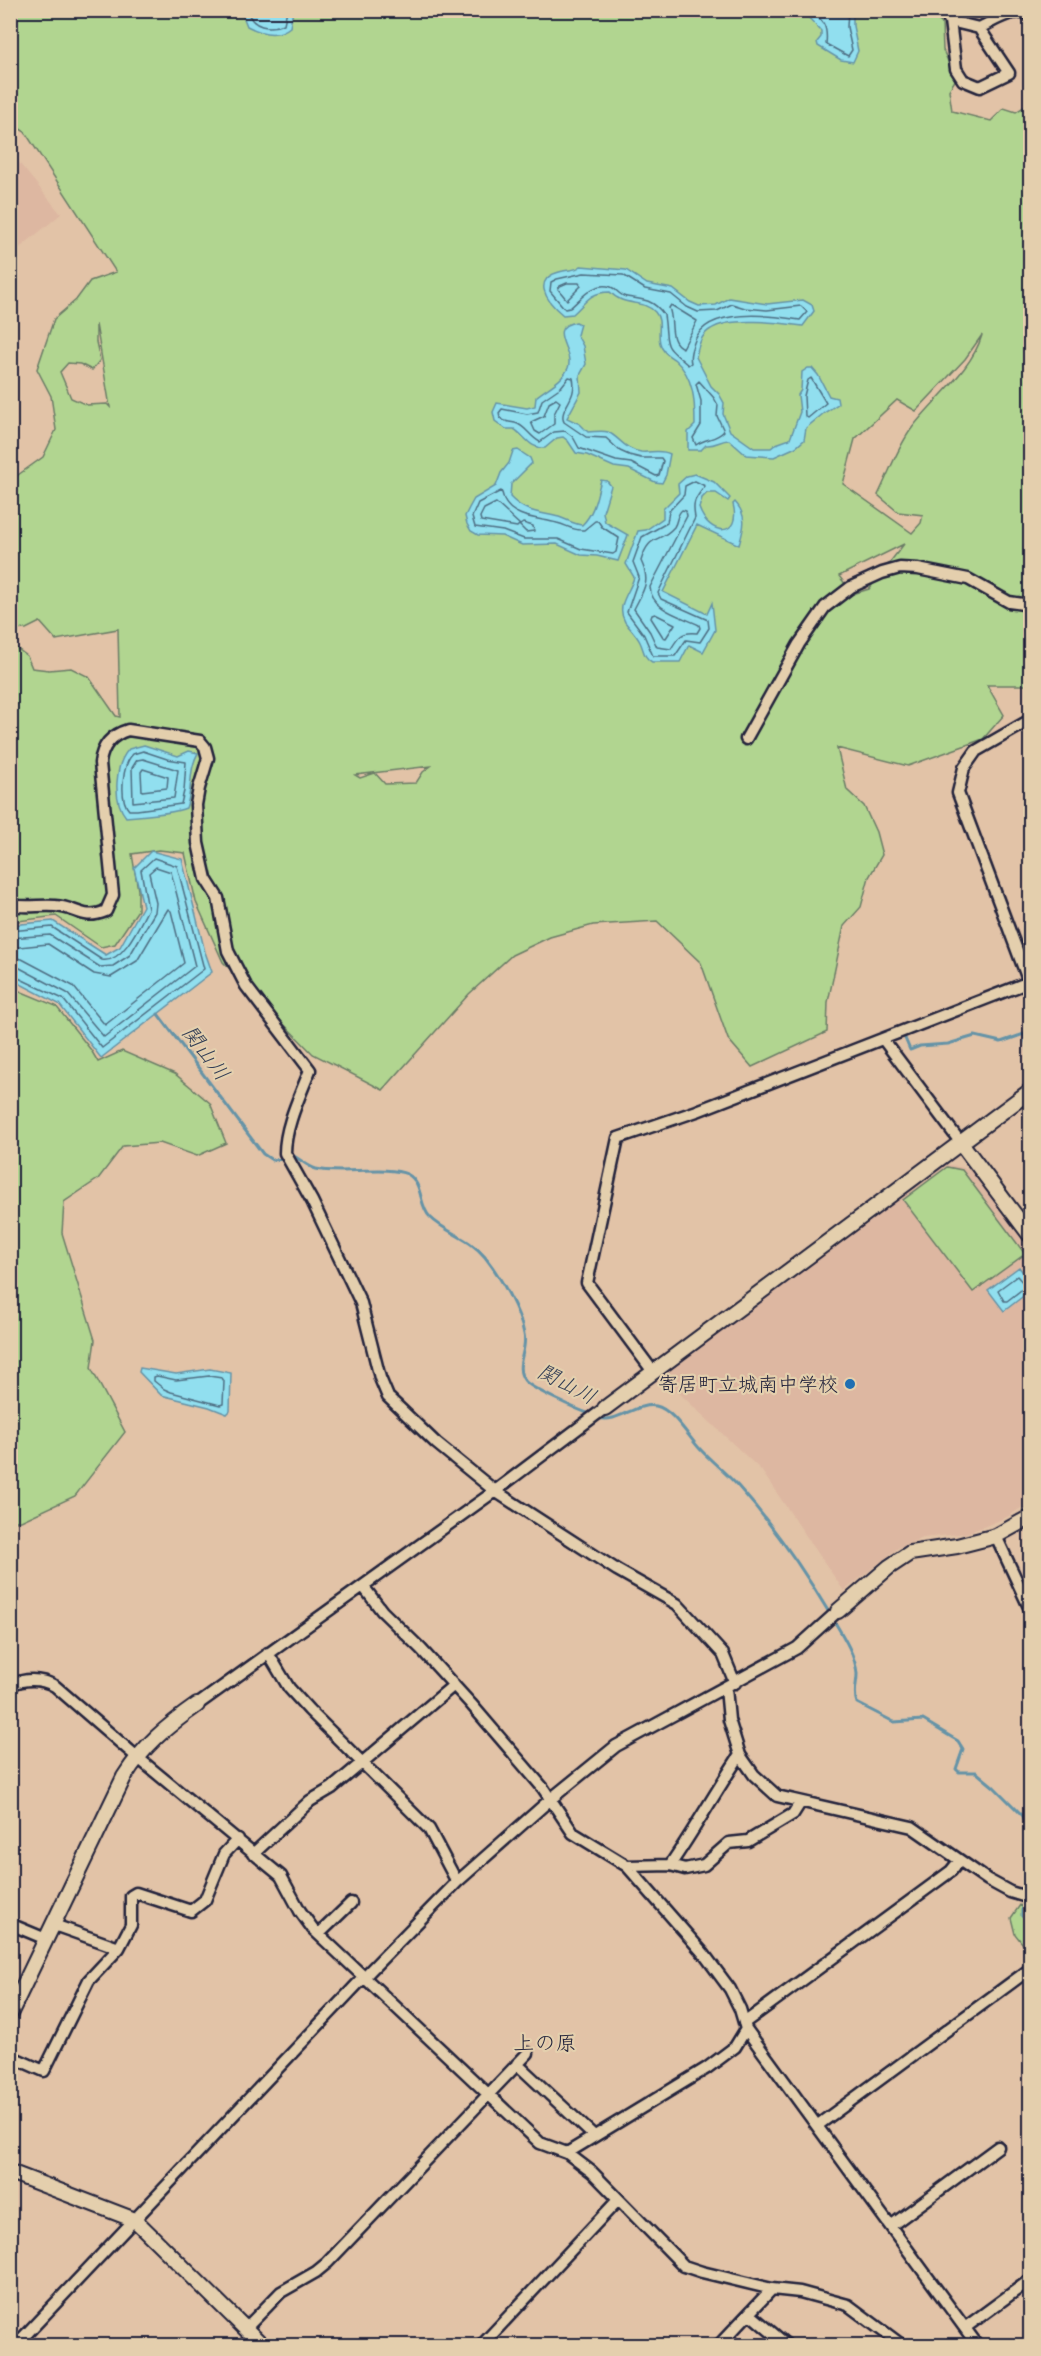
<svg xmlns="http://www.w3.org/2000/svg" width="1041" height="2356" font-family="'Comic Neue','Klee One',sans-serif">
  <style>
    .built { fill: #ddb7a1 }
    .green { fill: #b1d590; stroke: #6a7c66; stroke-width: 1.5; fill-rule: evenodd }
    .water { fill: #91dfef; stroke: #6593a7; stroke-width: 1.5 }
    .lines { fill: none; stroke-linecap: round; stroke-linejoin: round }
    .shore { stroke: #4e6e83; stroke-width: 1.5 }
    .stream { stroke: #6593a7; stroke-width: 3 }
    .street-casing { stroke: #22223b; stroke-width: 15 }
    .secondary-casing { stroke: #22223b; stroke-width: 18 }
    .street { stroke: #e4cfad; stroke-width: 10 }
    .secondary { stroke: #e4cfad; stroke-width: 14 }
    .poi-dot { fill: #1f6fb2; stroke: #e4cfad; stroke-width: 2 }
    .labels { text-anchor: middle; stroke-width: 4.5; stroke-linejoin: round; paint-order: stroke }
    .poi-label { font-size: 20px; fill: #22223b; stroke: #e4cfad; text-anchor: end }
    .water-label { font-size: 21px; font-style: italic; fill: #333e56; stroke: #e4cfad }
    .neighbourhood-label { font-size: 21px; fill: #22223b; stroke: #e4cfad }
  </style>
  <rect width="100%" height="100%" fill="#e2c3a7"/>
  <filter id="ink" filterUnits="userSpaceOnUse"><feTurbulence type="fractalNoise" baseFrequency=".0167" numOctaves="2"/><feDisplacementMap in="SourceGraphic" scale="12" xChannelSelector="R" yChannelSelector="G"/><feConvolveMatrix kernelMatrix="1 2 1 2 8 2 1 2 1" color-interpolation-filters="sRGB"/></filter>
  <g filter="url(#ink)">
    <!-- built -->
    <path class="built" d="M11 153 61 214 11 255H10Z
      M946 1164 969 1169 1030 1251V1502L1007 1517 983 1527 966 1533 923 1538 898 1548 844 1591 761 1470 662 1377Z"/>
    <!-- green -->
    <path class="green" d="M11 11H929L942 24 943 50 956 79 949 90 952 111 991 121 1004 108 1016 112 1030 103V685H987L1004 715 983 739 908 766 837 748 847 790 864 806 876 832 882 855 869 877 861 907 844 926 828 1002 827 1032 752 1067 728 1039 701 963 657 921 593 925 550 937 512 955 469 994 383 1090 313 1054 223 962 196 902 185 853 159 850 132 854 138 890V910L115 944 101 947 56 916 11 922V644L27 656 32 668 49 670 71 668 89 677 116 716 120 717 118 629 56 640 40 622 26 629 13 630 11 634V486L18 475 43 457 56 430 51 396 37 369 54 319 76 300 90 281 116 272 25 132 11 123ZM96 324 110 407 107 404 87 405 71 398 60 372 68 363 80 364 92 370 100 360 96 342ZM982 335C971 372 934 398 912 428 897 448 889 473 878 495L898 512 923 515 921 523 912 533 843 484 855 439 897 400 916 411 965 359ZM904 544 869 589 853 594 839 576ZM431 766 423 772 416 783 385 784 375 773 360 778 355 775Z
      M10 987 56 1006 91 1050 98 1062 122 1051 175 1074 210 1103 226 1143 197 1156 160 1143 123 1146 98 1179 64 1202 62 1233 95 1340 91 1368 125 1432 75 1496 21 1521H10Z
      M947 1167 962 1170 1025 1254 973 1292 903 1200Z
      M1020 1905 1030 1913V1953L1015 1934 1011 1918Z"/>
    <!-- water -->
    <path class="water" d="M241 11H293L290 27C277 38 260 33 247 26Z
      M797 11H853V26L858 51 853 62 841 60 818 46 817 42 821 37V31L809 18Z
      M581 266 626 270 647 284 673 289 690 302 699 306 716 305 729 298 767 304 803 300 812 305 814 311 803 326C781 323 730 316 711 329 701 334 698 347 696 357L711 386 719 394 724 403 723 414 730 431 754 448H771L776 444 790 439 800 412 798 395 801 390 802 372 808 368H812L818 375 829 396 837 398 838 404 824 413 806 428 804 440 796 447 774 457 746 455 729 440C720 440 716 446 706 445L701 450H688V432L695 425C695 401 694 377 675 360 668 355 662 352 660 343 657 333 663 321 655 312 641 298 625 308 610 292 589 292 586 303 573 314L563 315C546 301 530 278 563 271 570 269 575 271 581 266Z
      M576 322 580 324 577 335 583 346 586 364 580 375 581 392 567 418 580 424 588 432C594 432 602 430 608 432 620 438 624 449 641 452 651 453 660 449 670 454L666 475 662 483 655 482 629 469 614 467 587 455 576 453 568 441 563 437 557 438 545 448C530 449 525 436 514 429H506L495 421 493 412 497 403 527 408 535 406 536 397C546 388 562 382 568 368 575 350 544 328 576 322Z
      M518 450 530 458 532 463 511 484 510 497C525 513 540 512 559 517 568 520 573 524 582 525 595 512 596 497 601 480L607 481 611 486 603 512 605 522 628 535 618 561 597 556 581 555 557 544 522 545 502 536 478 535 471 531 467 524 465 516 469 508 474 499 496 486 501 473 509 463 513 451Z
      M695 474 714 482 730 498 728 501 716 493H707L702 498 699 508C709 537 742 538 733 504L735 502C748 516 744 528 739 545L697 525 663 592 707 614 712 603 715 630 703 652 689 645 680 662H652C643 657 644 650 640 642 636 634 630 629 625 622 615 605 630 593 634 577L626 564 638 531 646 530 663 518V509L679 493 678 484 687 476Z
      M144 745 178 756 189 751 198 753C188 770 193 790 186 808 175 813 139 816 126 817 112 800 115 764 129 749Z
      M151 851 182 859 205 952 212 972 101 1058 59 1004 11 979V925L53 921 106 955 120 947 143 906 134 868Z
      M1019 1267 1030 1282V1291L1004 1311 988 1290Z
      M140 1368 176 1374 210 1369 231 1373 230 1411 227 1414 209 1407 161 1395 139 1372Z"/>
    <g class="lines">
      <!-- shore -->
      <path class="shore" d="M247 10C252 28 269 30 284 24L287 10
        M808 10C824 19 828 27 826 44L848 56 852 50 847 27 848 10
        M584 273 623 275 645 289 671 294 687 307 698 312 717 311 732 304 745 308 767 310 801 306 807 312 800 320C771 315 708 307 695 340 692 348 689 355 691 363L688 365C660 342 669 347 664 315 654 300 643 299 627 297 619 296 617 289 611 287 593 281 581 299 570 308L565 309 550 291 551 282 557 279Z
        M567 283H579L581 286 567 300 558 289 560 286Z
        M671 305 697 321 683 348C667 342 675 321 669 308Z
        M569 377 573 378C578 400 558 408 564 422L586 437 606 438 620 451 629 455 641 458H661L663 461 659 475 656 476 631 463 616 461 579 448 573 437 565 431 554 432 540 442C530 437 525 425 515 423 508 421 506 423 500 418L499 413 502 409 527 414 538 412 542 400 561 387Z
        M811 378 826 403 808 418 805 416 804 396 808 380Z
        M699 381 714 398 718 405 717 416 724 431C716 440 706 438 696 445L693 438 701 425V401L696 384Z
        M556 399 560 402 554 414V424L540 434 535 431 531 422 544 416 549 403Z
        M695 481 705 486C695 499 692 501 695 518L658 593 661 599 708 620 709 628 700 642 686 640 675 656H653L644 635 627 612 639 577 633 562 642 537 667 523 669 511 684 495 685 486Z
        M501 491C503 494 503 497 504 500 513 519 540 518 557 523 567 525 572 531 584 530L595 521H598L602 527 619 538 616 552 613 554 581 549 558 539H524L503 531 475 527 472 517 478 503Z
        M496 503 520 525 523 523 533 526 534 531 526 532 519 525 517 527 481 521 480 517 484 509Z
        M682 510 686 511 687 516 650 587C651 610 681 616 699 625L700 628 697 633C682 631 678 637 671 649L657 647 650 632 634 609C644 589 651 582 641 561 649 533 659 544 674 527 678 521 676 515 682 510Z
        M655 614 675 624 666 638 663 637 651 618 652 615Z
        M143 751 167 759 186 762 184 791 181 804 137 810H129C119 799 122 765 133 754Z
        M143 759 178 770 174 798 133 802 132 768 137 760Z
        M143 769 168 777 167 788 142 791 141 772Z
        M10 931 52 927 102 960C123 964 140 924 148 909L141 870 154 858 177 866 204 969 102 1048 63 999 10 974
        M10 938 50 935 100 967 113 966 130 955 155 912 156 903 149 873 156 867 171 872 195 966 104 1037 67 993 18 967 10 966
        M10 948 48 944 94 974 111 977 137 961 168 909 171 911 184 963 105 1025 73 986 22 959 10 957
        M1017 1276 1024 1284 1025 1287 1007 1301H1004L998 1290Z
        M157 1376 176 1380 209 1376 222 1378 224 1381 223 1404 220 1405 171 1392 164 1389 154 1381V1377Z"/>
      <!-- stream -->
      <path class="stream" d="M158 1014 263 1154 272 1160 284 1159
        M893 1040 904 1036 910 1050 920 1046 948 1044 975 1036 1001 1042 1024 1034 1030 1058
        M290 1156 292 1155C300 1159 308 1167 316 1169 340 1175 387 1165 407 1174 424 1183 418 1205 430 1217 446 1233 470 1238 485 1257 500 1276 520 1311 524 1334 528 1351 513 1366 525 1381 532 1389 578 1410 590 1414
        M599 1418C617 1424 636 1402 656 1406 672 1409 688 1436 699 1448 711 1461 726 1473 738 1486 773 1525 803 1569 830 1614
        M833 1619C842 1634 856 1656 857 1674 857 1685 853 1692 857 1703L894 1722 923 1720 958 1741 963 1749 956 1769 959 1772H976L994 1787 1023 1816 1027 1827 1028 1851 1025 1861 1030 1881
        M1028 1900 1022 1910V1916L1030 1922"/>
      <defs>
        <path id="street" d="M943 10 950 21 979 28
          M950 21 956 69 963 80 980 87 1009 73 979 28C996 20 1012 7 1030 15
          M1030 720 976 751 964 768 958 793 1030 985
          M746 739 799 644 825 607 851 587 882 573 900 568 918 569 968 579 1009 602 1030 605
          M10 905C25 908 40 905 55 906 77 907 82 921 106 911L113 895 100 763C102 746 111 735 128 730L200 741 205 747 208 758 199 788 196 805 198 843 206 879 218 898 228 951 246 986 310 1070C300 1096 285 1126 285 1153L312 1201 361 1303 380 1378 388 1397 436 1443 495 1491 617 1570 677 1604 723 1654 735 1683
          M883 1039 961 1143
          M654 1373 587 1283 618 1138 697 1111 1029 982
          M996 1536 1030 1609
          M363 1586 382 1611 421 1649 471 1704 543 1788 573 1833 627 1866 704 1954 730 1989 740 2009 746 2029 978 2346
          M268 1653 289 1688 309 1710 429 1829 457 1882
          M10 1685C26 1678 40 1678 55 1686L137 1757 281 1876 300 1911 313 1929 540 2143 567 2153 592 2172 684 2266 702 2272 772 2289 800 2292 848 2305 903 2346
          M726 1688 729 1720 740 1755 754 1775 777 1796 912 1827 988 1880 1010 1892 1030 1898
          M197 1705 495 1491 605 1408
          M253 1854 310 1801 332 1788 454 1685
          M670 1865C695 1829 716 1791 740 1755
          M627 1866 670 1865 685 1869 704 1865 729 1843 748 1841 793 1814 800 1803
          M10 1924 46 1939
          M319 1934 351 1903
          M119 1948 131 1925V1896L136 1893 191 1911 205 1900 224 1854 238 1839
          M744 2023 951 1871 959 1861
          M10 2056 44 2071 89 1980 119 1948 54 1925
          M517 2064 594 2136
          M818 2125 1030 1969
          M567 2153 707 2068 735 2047 746 2029
          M892 2225 998 2147
          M750 2314 788 2346
          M966 2327 1030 2280
          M246 2328 281 2292 316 2272 327 2263 528 2053
          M15 2346 365 1976 457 1882 552 1798 616 1746 797 1648 838 1611
          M481 2346 618 2200
          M718 2346 772 2289"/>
        <path id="secondary" d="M961 1143 1030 1235
          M605 1408 1030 1091
          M838 1611 889 1567 910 1553 957 1546 996 1536 1030 1517
          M10 2014 124 1777C143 1746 167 1726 197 1705
          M10 2172 135 2220 263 2346"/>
      </defs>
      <!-- street casing -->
      <use href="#street" class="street-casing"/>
      <!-- secondary casing -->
      <use href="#secondary" class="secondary-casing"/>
      <!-- street -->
      <use href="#street" class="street"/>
      <!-- secondary -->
      <use href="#secondary" class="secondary"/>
    </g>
  </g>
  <!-- markers -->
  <circle class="poi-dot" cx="850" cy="1384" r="6"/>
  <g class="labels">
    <!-- poi labels -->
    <g class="poi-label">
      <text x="838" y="1391">寄居町立城南中学校</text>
    </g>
    <!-- water labels -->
    <g class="water-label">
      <text transform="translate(206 1053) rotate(53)" y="7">関山川</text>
      <text transform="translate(567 1384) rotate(28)" y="7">関山川</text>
    </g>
    <!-- neighbourhood labels -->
    <g class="neighbourhood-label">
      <text x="545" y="2050">上の原</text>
    </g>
  </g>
  <!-- margin -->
  <rect width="1041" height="2356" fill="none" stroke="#e4cfad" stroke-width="36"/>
  <rect x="18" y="18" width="1005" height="2320" fill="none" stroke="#22223b" stroke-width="2" filter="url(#ink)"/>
</svg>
